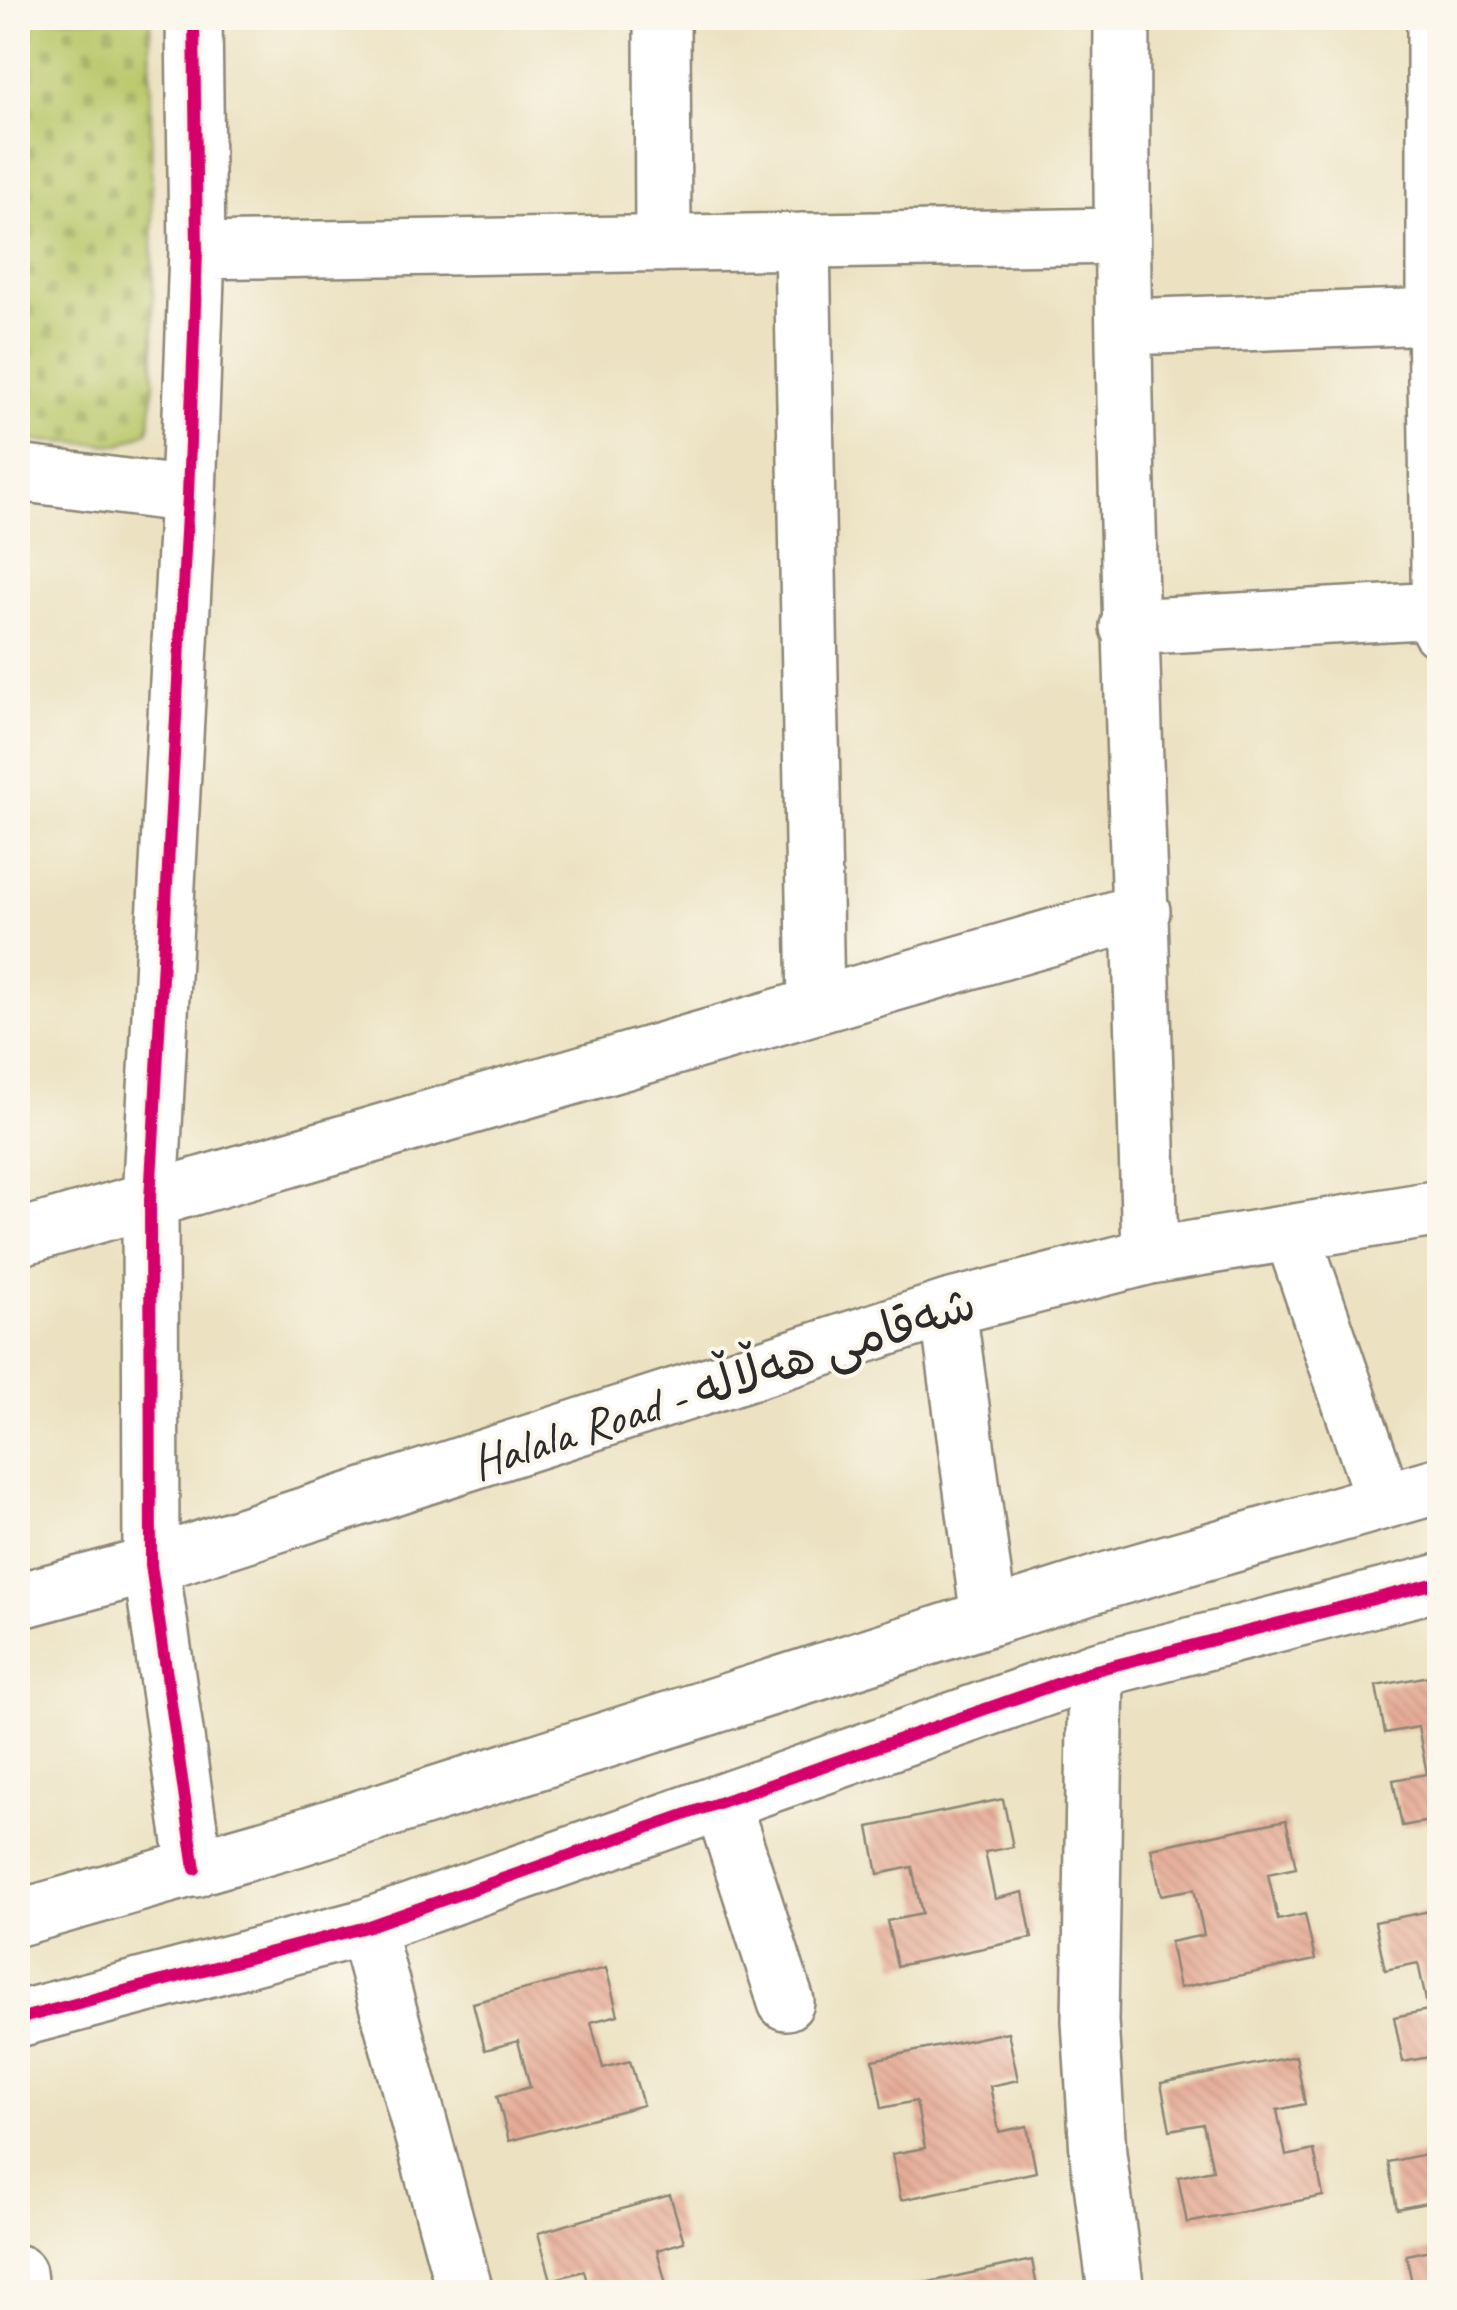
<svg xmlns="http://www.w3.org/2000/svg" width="1457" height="2310" font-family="Caveat,'Playpen Sans Arabic',sans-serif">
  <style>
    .cemetery { fill: url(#cemetery-stones); stroke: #72794a; stroke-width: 2.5 }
    .building { fill: url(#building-back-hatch) }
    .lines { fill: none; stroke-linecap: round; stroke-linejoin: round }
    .minor-casing { stroke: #8c8676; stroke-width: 60 }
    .minor { stroke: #fff; stroke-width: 55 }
    .cycleway-casing { stroke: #fbf7ec; stroke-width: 19 }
    .cycleway { stroke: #d6006c; stroke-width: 12 }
    .labels { text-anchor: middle; stroke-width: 8; stroke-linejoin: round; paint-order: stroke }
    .street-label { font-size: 48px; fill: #2b2b2b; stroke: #fbf7ec }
  </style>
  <defs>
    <pattern id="cemetery-stones" width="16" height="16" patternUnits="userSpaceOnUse" patternTransform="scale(2.5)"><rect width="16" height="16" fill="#b9c769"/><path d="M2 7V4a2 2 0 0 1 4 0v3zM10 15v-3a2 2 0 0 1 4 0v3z" fill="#9fab5b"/></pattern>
    <pattern id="building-back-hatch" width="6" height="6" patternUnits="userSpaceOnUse" patternTransform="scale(2.5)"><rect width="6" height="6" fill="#e6ac97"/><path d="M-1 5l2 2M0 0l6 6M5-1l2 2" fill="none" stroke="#c59482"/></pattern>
  </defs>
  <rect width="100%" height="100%" fill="#fbf7ec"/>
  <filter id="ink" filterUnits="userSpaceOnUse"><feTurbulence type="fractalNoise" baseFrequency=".01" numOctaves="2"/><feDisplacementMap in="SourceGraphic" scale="20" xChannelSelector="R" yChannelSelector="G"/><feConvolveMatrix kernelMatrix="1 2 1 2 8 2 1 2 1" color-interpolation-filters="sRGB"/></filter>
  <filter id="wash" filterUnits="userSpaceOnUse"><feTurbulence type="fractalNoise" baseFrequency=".0048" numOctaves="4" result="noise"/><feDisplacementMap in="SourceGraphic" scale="40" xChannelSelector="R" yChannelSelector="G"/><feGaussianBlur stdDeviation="2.25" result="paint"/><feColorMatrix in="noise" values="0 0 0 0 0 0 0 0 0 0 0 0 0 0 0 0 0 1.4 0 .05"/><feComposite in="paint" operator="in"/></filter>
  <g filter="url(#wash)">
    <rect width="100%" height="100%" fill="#ece2c2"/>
    <!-- cemetery -->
    <path class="cemetery" d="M18 18H150L154 384 149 431 120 445 18 440Z"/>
    <g id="blocks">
      <!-- building -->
      <path class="building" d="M1440 1674V1819L1402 1826 1393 1780 1427 1774 1418 1727 1385 1733 1376 1686Z
        M1003 1799 1013 1847 985 1852 995 1899 1023 1892 1032 1938 897 1966 887 1921 922 1914 912 1867 878 1874 869 1827Z
        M1286 1820 1296 1868 1268 1874 1278 1920 1305 1914 1315 1960 1179 1988 1170 1942 1204 1935 1194 1889 1161 1895 1151 1848Z
        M1440 1909V2055L1403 2062 1394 2017 1428 2010 1418 1963 1385 1970 1375 1922Z
        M606 1968 618 2015 591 2022 603 2068 630 2061 643 2105 509 2141 497 2096 530 2087 518 2041 485 2050 473 2003Z
        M1008 2032 1018 2080 990 2086 999 2132 1027 2126 1036 2172 901 2200 892 2154 925 2148 916 2101 882 2108 873 2060Z
        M1296 2056 1305 2104 1277 2110 1286 2156 1314 2150 1323 2196 1187 2223 1178 2177 1213 2170 1203 2124 1170 2130 1161 2083Z
        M1440 2151V2236H1438L1431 2202 1397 2209 1388 2162Z
        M670 2195 684 2242 657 2250 668 2292H590L584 2271 551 2280 538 2233Z
        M1440 2248V2292H1414L1406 2255Z
        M1032 2260 1038 2292H898L897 2289Z"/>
    </g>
  </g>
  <g filter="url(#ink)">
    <use href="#blocks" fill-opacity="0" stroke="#8c8676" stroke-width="2.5"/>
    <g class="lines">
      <defs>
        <path id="minor" d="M194 18 197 251 188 495 150 1200 151 1565 195 1869
          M662 18 663 244
          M1122 18C1119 431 1140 843 1150 1256
          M802 241 816 1006
          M197 251 1121 236
          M1435 316 1440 630
          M1126 327 1435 316V18
          M18 473 188 495
          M1128 627 1440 610
          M1292 1233 1384 1501
          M18 1238 1142 911
          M948 1308 989 1618
          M18 1601 151 1565 948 1308 1150 1256 1440 1208
          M1096 1670 1090 2021 1098 2153 1116 2292
          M722 1802 786 2002
          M18 1918 295 1839 1105 1581 1440 1485
          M366 1927 465 2292
          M18 2019 366 1927 1096 1670 1440 1582
          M18 2273 20 2292"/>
      </defs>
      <!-- minor casing -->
      <use href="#minor" class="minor-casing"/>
      <!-- minor -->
      <use href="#minor" class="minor"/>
      <defs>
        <path id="cycleway" d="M194 18 197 251 188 495 150 1200 151 1565 195 1869
          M18 2019 366 1927 1096 1670 1440 1582"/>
      </defs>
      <!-- cycleway casing -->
      <use href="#cycleway" class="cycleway-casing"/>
      <!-- cycleway -->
      <use href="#cycleway" class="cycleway"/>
    </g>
  </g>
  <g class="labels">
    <!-- street labels -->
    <g class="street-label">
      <text transform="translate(723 1382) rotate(-18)" y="17">Halala Road - شەقامی هەڵاڵە</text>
    </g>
  </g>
  <!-- margin -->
  <rect width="1457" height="2310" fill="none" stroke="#fbf7ec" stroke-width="60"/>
</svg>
